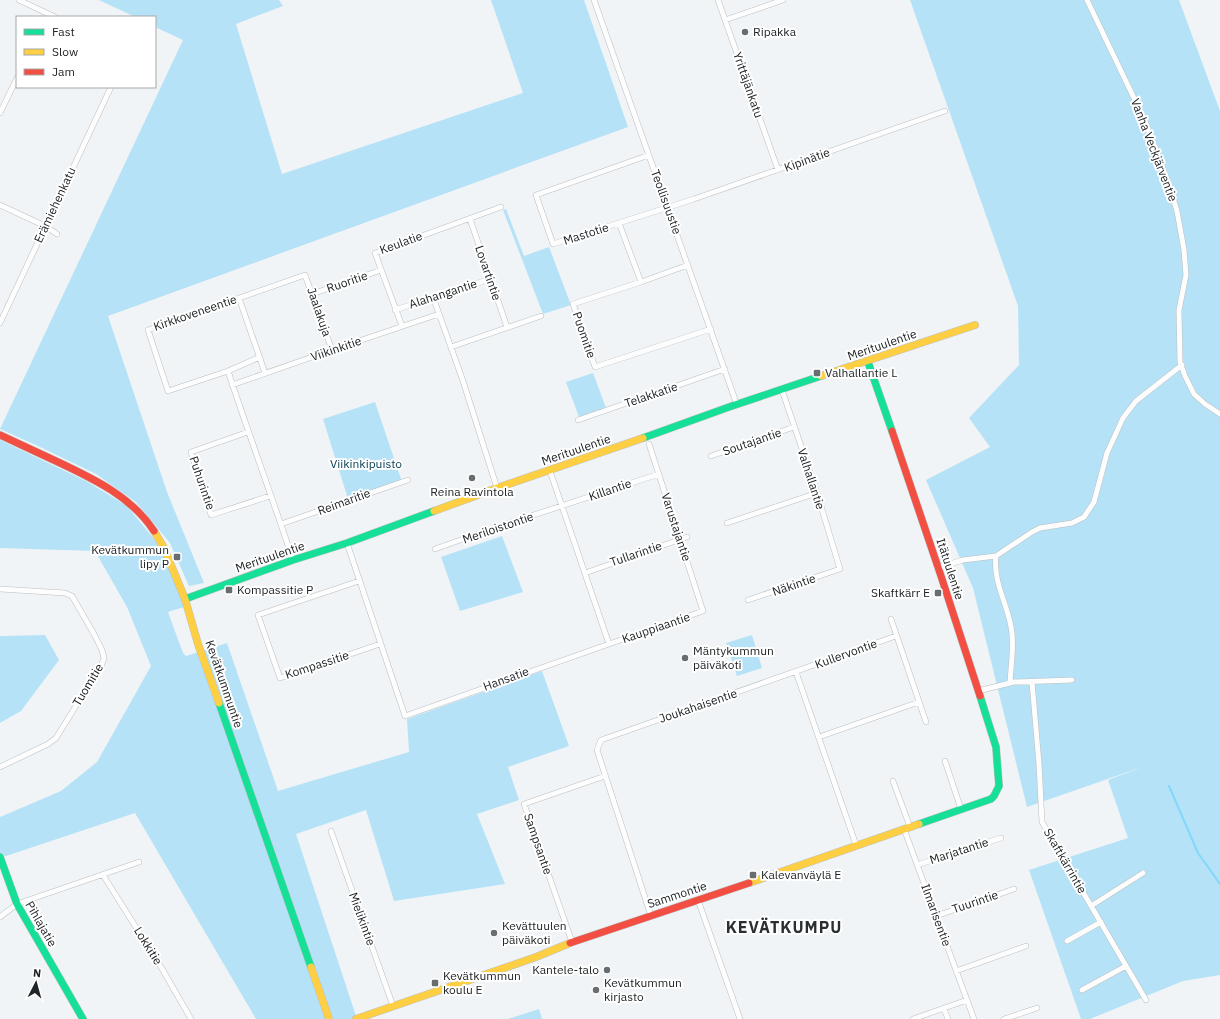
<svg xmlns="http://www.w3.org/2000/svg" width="1220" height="1019" font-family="'IBM Plex Sans',sans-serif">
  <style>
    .green { fill: #b6e2f7 }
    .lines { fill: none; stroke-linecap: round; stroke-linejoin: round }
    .stream { stroke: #80d8fb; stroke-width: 2 }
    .street-casing { stroke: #bbbfc0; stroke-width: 6 }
    .fast-casing { stroke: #bbbfc0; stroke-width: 8 }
    .slow-casing { stroke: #bbbfc0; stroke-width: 8 }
    .jam-casing { stroke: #bbbfc0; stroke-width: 8 }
    .street { stroke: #fdfdfe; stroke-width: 5 }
    .fast { stroke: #16e098; stroke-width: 7 }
    .slow { stroke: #ffcf43; stroke-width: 7 }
    .jam { stroke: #f24e42; stroke-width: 7 }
    .poi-dot { fill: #696d6f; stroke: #fff; stroke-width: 1.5 }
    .labels { text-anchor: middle; stroke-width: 4; stroke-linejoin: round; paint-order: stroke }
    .poi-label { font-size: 12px; fill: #212426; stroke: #fff; text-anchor: start }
    .street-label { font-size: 12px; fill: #212426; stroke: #fff }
    .park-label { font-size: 12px; fill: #063e52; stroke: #fff }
    .district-label { font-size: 16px; font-weight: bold; letter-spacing: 1px; fill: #292f33; stroke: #fff }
  </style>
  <rect width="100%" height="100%" fill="#f0f4f6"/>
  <!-- green -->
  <path class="green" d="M99 0H279L283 6 236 24 282 174 523 93 491 0H584L628 127 108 316 167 492 204 583 189 586 170 543 136 502 96 474 38 446 0 429 183 40 155 27V17H135Z
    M910 0H1179L1220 111V975L1183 981 1090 1019H1081L1029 870 1128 838 1108 780 1145 766 1027 807 973 588 926 480 990 447 969 418 1019 365 1018 306Z
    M506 209 524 256 549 247 571 305 543 314 503 210Z
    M593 373 606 408 579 417 566 382Z
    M375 402 402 482 349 502 323 419Z
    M0 440 86 481 127 506 163 550 182 595 184 607 168 612 183 653 186 656 227 643 278 791 409 752 407 719 542 671 569 746 508 767 519 800 477 814 505 884 394 901 366 810 296 834 357 1019H256L135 813 0 858V817L61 791 97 762 151 666 127 607 95 551 0 548Z
    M502 536 523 592 460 611 441 557Z
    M45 635 59 660 21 711 0 723V636Z
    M752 635 762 668 737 676 726 643Z
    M539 1009 542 1019H508Z"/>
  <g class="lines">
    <!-- stream -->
    <path class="stream" d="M1169 786 1198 853 1220 884"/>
    <defs>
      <path id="street" d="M19 0 55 17
        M594 0 737 405
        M718 0 778 170
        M1087 0 1145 121 1169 185 1177 211 1184 250 1186 275 1179 310 1180 362 1185 376 1194 394 1205 404 1220 414
        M725 20 783 0
        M0 113 17 78
        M649 155 536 195 553 244 694 199 945 111
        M0 205 45 226 57 234
        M470 219 507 327
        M619 223 641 282
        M688 265 641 282 573 304 595 367 711 329
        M312 294 381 270
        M433 297 463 381 497 488
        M239 298 265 373
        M395 310 490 279
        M0 323 111 87
        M402 326 375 253 501 207
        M451 347 541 316
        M260 357 228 371 168 391 148 330 305 275 332 350
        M228 371C249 435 272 497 293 560
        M232 385 332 350 439 314
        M578 420 725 369
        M248 432 191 452 211 515 270 496
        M711 456 794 427
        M727 523 817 493
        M281 524 408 480
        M347 543 405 716 609 644 550 471
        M435 549 494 528 659 474
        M996 556C993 579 1005 600 1010 622 1015 641 1011 663 1010 683
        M937 568 963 560 996 556 1032 532 1040 528 1072 523 1084 517 1094 502 1107 453 1123 418 1136 401 1182 365
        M585 573 687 537
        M359 581 258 615 280 678 380 644
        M0 589 65 593 72 596 94 634 102 650 104 658 102 664 56 738 48 744 0 767
        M748 600 840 569 817 493 782 390
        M891 619 926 722
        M609 644 703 611 649 444
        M796 672 856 845
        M1032 682 1039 764 1042 822 1146 1000
        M978 691 1014 682 1072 680
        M819 737 919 702
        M945 761 961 809
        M893 781 910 827
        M904 829 967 1000 913 1019
        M331 831 393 1006
        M917 865 1001 838
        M103 875 161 967 191 1019
        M698 900 740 1019
        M1091 906 1143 873
        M651 916 597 750 601 740 896 636
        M936 916 1014 889
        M0 917 17 904 139 862
        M1067 941 1101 922
        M572 942 524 804 605 776
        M956 971 1026 946
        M1082 990 1126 966
        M967 1000 974 1019
        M944 1009 948 1019
        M1004 1019 1037 1008"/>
      <path id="fast" d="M868 362 892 431
        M643 438 729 407 821 376
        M185 599 293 560 347 543 434 511
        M219 703 311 967
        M919 824 991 799 994 796 999 786 996 747 980 696
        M0 857 17 904 83 1019"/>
      <path id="slow" d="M821 376 975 325
        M434 511 497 488 643 438
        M154 531 164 548 185 599 198 644 219 703
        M749 883 919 824
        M311 967 329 1019
        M356 1019 536 957 570 943"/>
      <path id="jam" d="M892 431 941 576 980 696
        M0 435C19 444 39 453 58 462 94 479 132 497 154 531
        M570 943 749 883"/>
    </defs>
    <!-- street casing -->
    <use href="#street" class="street-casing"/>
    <!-- fast casing -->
    <use href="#fast" class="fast-casing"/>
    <!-- slow casing -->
    <use href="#slow" class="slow-casing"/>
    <!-- jam casing -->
    <use href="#jam" class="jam-casing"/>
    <!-- street -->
    <use href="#street" class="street"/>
    <!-- fast -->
    <use href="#fast" class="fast"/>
    <!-- slow -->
    <use href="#slow" class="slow"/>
    <!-- jam -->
    <use href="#jam" class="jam"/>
  </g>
  <!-- markers -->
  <g class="poi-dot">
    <circle cx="745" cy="32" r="4"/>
    <rect x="813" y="369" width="8" height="8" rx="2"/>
    <circle cx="472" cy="478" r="4"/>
    <rect x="173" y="553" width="8" height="8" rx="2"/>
    <rect x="225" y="586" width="8" height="8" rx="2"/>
    <rect x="934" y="589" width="8" height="8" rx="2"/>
    <circle cx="685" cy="658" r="4"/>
    <rect x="749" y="871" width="8" height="8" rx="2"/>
    <circle cx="494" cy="933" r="4"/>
    <circle cx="607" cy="970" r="4"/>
    <rect x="431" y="979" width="8" height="8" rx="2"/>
    <circle cx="596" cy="990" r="4"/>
  </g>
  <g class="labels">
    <!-- poi labels -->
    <g class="poi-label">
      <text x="753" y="36">Ripakka</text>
      <text x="825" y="377">Valhallantie L</text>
      <text x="472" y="496" text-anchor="middle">Reina Ravintola</text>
      <text x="169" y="554" text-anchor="end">Kevätkummun<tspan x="169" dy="14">lipy P</tspan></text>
      <text x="237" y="594">Kompassitie P</text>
      <text x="930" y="597" text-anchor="end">Skaftkärr E</text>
      <text x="693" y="655">Mäntykummun<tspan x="693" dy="14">päiväkoti</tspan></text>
      <text x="761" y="879">Kalevanväylä E</text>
      <text x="502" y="930">Kevättuulen<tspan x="502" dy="14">päiväkoti</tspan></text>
      <text x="599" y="974" text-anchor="end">Kantele-talo</text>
      <text x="443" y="980">Kevätkummun<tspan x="443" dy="14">koulu E</tspan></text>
      <text x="604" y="987">Kevätkummun<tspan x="604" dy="14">kirjasto</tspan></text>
    </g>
    <!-- street labels -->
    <g class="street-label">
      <text transform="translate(748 85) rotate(71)" y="4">Yrittäjänkatu</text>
      <text transform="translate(1154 150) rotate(69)" y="4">Vanha Veckjärventie</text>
      <text transform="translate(807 160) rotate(-20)" y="4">Kipinätie</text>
      <text transform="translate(666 202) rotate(70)" y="4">Teollisuustie</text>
      <text transform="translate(55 205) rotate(-65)" y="4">Erämiehenkatu</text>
      <text transform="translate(586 234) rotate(-18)" y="4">Mastotie</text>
      <text transform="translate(401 243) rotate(-20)" y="4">Keulatie</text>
      <text transform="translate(488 273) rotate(71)" y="4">Lovartintie</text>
      <text transform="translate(347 282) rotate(-19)" y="4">Ruoritie</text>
      <text transform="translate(443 294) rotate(-18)" y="4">Alahangantie</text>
      <text transform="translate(319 312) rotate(71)" y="4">Jaalakuja</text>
      <text transform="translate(195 313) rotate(-19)" y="4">Kirkkoveneentie</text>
      <text transform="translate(584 335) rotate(71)" y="4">Puomitie</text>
      <text transform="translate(882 345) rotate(-19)" y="4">Merituulentie</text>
      <text transform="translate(336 349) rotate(-19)" y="4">Viikinkitie</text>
      <text transform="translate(651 395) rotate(-19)" y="4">Telakkatie</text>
      <text transform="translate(752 442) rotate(-19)" y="4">Soutajantie</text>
      <text transform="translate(576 450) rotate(-19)" y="4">Merituulentie</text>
      <text transform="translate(811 479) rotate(72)" y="4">Valhallantie</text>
      <text transform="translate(202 483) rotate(71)" y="4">Puhurintie</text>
      <text transform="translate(610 490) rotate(-19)" y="4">Killantie</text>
      <text transform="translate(344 502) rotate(-20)" y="4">Reimaritie</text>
      <text transform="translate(676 527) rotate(72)" y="4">Varustajantie</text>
      <text transform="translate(498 528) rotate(-19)" y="4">Meriloistontie</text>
      <text transform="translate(636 554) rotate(-19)" y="4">Tullarintie</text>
      <text transform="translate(270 557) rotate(-19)" y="4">Merituulentie</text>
      <text transform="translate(950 569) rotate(72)" y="4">Itätuulentie</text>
      <text transform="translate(794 585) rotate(-19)" y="4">Näkintie</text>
      <text transform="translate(656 628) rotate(-19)" y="4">Kauppiaantie</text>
      <text transform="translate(846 654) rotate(-20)" y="4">Kullervontie</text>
      <text transform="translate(317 665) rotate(-18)" y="4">Kompassitie</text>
      <text transform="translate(506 679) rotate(-20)" y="4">Hansatie</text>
      <text transform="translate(224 684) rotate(71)" y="4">Kevätkummuntie</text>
      <text transform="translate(88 685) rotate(-59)" y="4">Tuomitie</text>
      <text transform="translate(698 706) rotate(-19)" y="4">Joukahaisentie</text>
      <text transform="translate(538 844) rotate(71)" y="4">Sampsantie</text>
      <text transform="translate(959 851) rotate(-18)" y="4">Marjatantie</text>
      <text transform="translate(1065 861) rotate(60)" y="4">Skaftkärrintie</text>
      <text transform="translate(677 895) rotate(-18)" y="4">Sammontie</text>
      <text transform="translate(975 902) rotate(-19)" y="4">Tuurintie</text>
      <text transform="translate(936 915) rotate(70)" y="4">Ilmarisentie</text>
      <text transform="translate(362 919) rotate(70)" y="4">Mielikintie</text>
      <text transform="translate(41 924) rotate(60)" y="4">Pihlajatie</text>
      <text transform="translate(148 946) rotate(58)" y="4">Lokkitie</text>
    </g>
    <!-- park labels -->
    <g class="park-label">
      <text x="366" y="468">Viikinkipuisto</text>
    </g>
    <!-- district labels -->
    <g class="district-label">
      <text x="784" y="933">KEVÄTKUMPU</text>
    </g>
  </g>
  <!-- legend -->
  <rect x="16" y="16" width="140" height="72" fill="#ffffff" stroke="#a6a7a8"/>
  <rect x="24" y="29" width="20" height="6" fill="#16e098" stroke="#a6a7a8"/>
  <text x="52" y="36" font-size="12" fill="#212426">Fast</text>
  <rect x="24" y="49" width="20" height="6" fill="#ffcf43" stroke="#a6a7a8"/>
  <text x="52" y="56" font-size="12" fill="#212426">Slow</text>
  <rect x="24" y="69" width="20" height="6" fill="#f24e42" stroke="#a6a7a8"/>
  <text x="52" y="76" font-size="12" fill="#212426">Jam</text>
  <!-- north arrow -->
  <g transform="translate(36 983) rotate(6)" stroke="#ffffff" stroke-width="3" paint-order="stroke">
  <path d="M0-3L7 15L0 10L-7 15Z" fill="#212426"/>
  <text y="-6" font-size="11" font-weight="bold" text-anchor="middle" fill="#212426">N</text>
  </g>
</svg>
